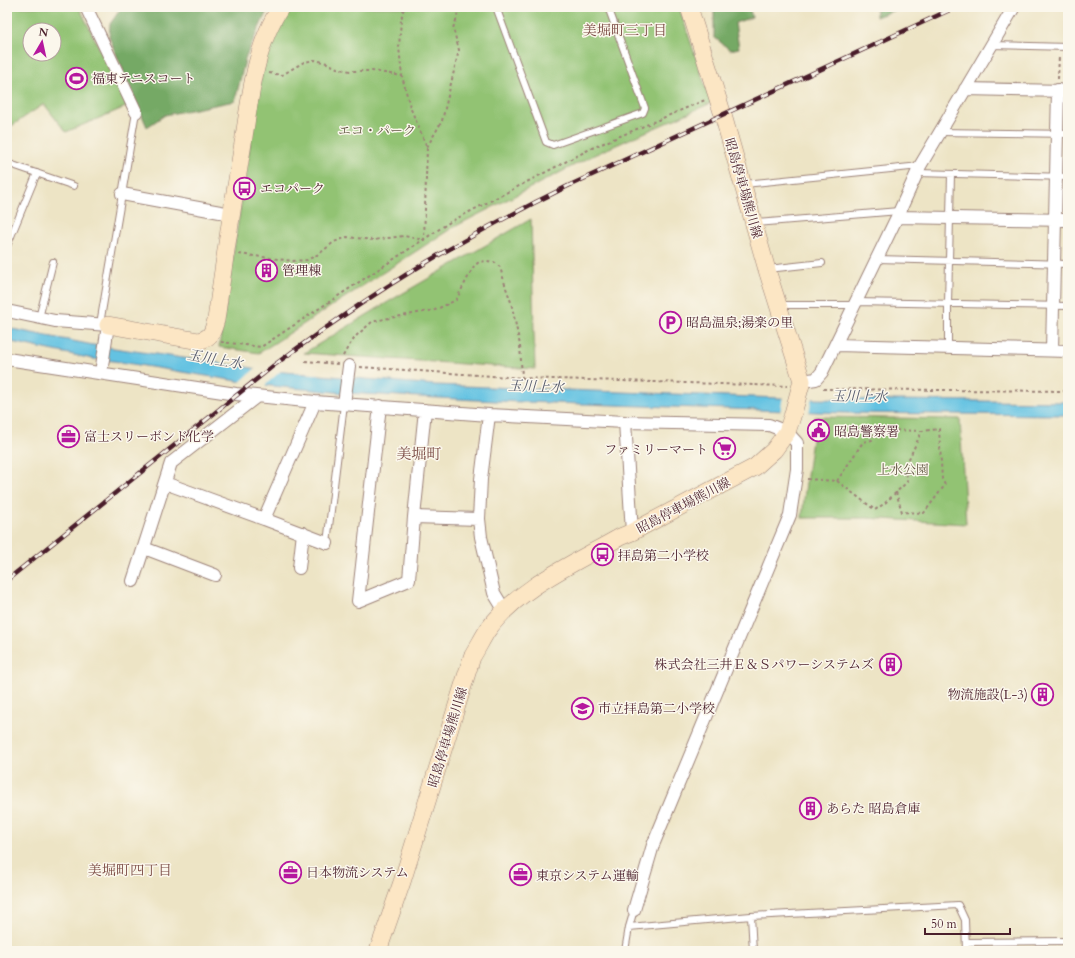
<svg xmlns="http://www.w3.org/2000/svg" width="1075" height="958" font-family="Cardo,'Noto Serif JP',serif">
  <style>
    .green { fill: #92c373; stroke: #6e714f; fill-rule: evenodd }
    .forest { fill: #75a965; stroke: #606448 }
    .water { fill: #64c2e2; stroke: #577086 }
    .pier { fill: #ede4c5 }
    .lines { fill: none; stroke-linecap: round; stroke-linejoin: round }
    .lane-casing { stroke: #9c8278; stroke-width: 8 }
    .street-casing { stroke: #9c8278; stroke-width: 14 }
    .secondary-casing { stroke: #9c8278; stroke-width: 18 }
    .path { stroke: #9c8278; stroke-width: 2; stroke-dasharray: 3 3; stroke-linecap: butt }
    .lane { stroke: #fff; stroke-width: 6 }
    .street { stroke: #fff; stroke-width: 12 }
    .secondary { stroke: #fce6c4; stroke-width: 17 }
    .rail-casing { stroke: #4a1f2b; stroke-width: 4.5 }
    .rail { stroke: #fbf7ec; stroke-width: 3; stroke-dasharray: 9; stroke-linecap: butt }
    .labels { text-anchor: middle; stroke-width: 3; stroke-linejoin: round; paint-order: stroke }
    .poi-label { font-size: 13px; fill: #4a1f2b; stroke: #fbf7ec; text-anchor: start }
    .park-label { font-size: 13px; fill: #635844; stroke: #fbf7ec }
    .street-label { font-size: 13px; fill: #4a1f2b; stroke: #fbf7ec }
    .neighbourhood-label { font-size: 14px; fill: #7d4e47; stroke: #fbf7ec }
    .water-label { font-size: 14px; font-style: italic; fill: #53586b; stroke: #fbf7ec }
    .quarter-label { font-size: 15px; fill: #7d4e47; stroke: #fbf7ec }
  </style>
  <rect width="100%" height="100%" fill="#fbf7ec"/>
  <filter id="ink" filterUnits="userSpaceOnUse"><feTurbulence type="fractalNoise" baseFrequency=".025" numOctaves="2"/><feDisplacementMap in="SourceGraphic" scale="8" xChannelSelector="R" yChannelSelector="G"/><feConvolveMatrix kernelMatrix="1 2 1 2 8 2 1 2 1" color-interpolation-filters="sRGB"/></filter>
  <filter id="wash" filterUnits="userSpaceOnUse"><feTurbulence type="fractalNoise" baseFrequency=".012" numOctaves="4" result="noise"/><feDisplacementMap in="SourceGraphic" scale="16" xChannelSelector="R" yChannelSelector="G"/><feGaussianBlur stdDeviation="0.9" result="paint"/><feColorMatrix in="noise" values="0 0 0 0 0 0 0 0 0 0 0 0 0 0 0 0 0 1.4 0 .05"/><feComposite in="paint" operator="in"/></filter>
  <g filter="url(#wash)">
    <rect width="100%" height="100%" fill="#ede4c5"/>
    <!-- green -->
    <path class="green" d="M7 7H79L128 106 66 132 44 104 7 129ZM30 30H54V54H30Z
      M292 7H679L711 103 596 154 452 228 259 353 219 347 259 86 266 56 275 33Z
      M531 219 535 369 304 353 393 299Z
      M815 417 960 419 966 524 866 518H802C805 484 811 451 815 417Z"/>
    <!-- forest -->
    <path class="forest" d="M122 7H269L246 56 235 101 165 115 147 127 109 37 110 24Z
      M714 7H749L752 17 735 23 739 48 730 50 714 37Z
      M876 7H903L876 17Z"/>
    <!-- water -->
    <path class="water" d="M7 328 93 345 273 371 435 385 806 399 1068 402V415L847 413 495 401 345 393 262 385 114 361 93 359 7 341Z"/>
    <!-- pier -->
    <path class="pier" d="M257 367 273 369 282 370 263 387 239 383Z
      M783 396 812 397 809 414 780 413Z"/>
  </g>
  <g filter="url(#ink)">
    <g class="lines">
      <defs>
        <path id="lane" d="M496 7 546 142 553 145 643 113 645 108 608 7
          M991 45 1068 47
          M940 132 1068 134
          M7 163 74 186
          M917 173 1068 177
          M745 184 920 166
          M756 223 899 211
          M7 246 37 173
          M877 259 1068 264
          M768 269 822 263
          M856 302 1068 306
          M779 305H854
          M39 318 53 262
          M100 324 136 112
          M948 348V304L951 174
          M327 543 344 404
          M751 916 753 951
          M629 927 751 916 958 905 965 920 966 951
          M966 942 1068 941
          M625 951 629 927 634 910"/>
        <path id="street" d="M86 7 136 112
          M965 89 1068 91
          M122 194 231 214
          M897 217 1068 220
          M7 311 55 321 108 325 101 373
          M836 345 1068 351
          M1052 350 1058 90
          M7 359 236 394 315 402 489 415 625 422 769 425 787 432 797 443V469L790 515 653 845 634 910
          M802 381 816 379 822 372 897 217 920 166 1014 7
          M344 404 349 366
          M380 406 358 601 409 580 414 517 425 410
          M489 415 481 479 479 519 481 537 494 593 505 611
          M625 422 632 532
          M165 483 264 519 315 402
          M414 517 479 519
          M264 519 327 543
          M144 548 215 575
          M299 568 303 533
          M133 581 171 463 256 397"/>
        <path id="secondary" d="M108 325 199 341C212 337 212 333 216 320 224 261 233 202 243 143 250 100 255 44 281 7
          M378 951 402 882 472 657C477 649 482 639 487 631 517 588 575 563 620 537L632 532 755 467 774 450 787 432 792 417 802 381 767 270 723 115 689 7"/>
      </defs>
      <!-- lane casing -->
      <use href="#lane" class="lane-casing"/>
      <!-- street casing -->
      <use href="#street" class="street-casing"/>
      <!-- secondary casing -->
      <use href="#secondary" class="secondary-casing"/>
      <!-- path -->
      <path class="path" d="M269 73 282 75 304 62 315 60 327 63 337 68 350 71H372L402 76
        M1058 79 1059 56
        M427 147 442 121 459 50 453 28 457 18 458 7
        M239 254 293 261 307 260 319 254 334 242 347 237 373 240 404 236 424 240 427 147 410 107 402 76 399 47 401 20 404 7
        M221 342 261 347 450 222 592 148 705 100
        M343 356 348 347 357 335 372 322 384 319 435 310 456 300 474 266 479 262 487 261 494 262 500 267 506 288 511 302 520 345 522 377
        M305 361 338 364
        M360 367 522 378 787 386
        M823 389 1068 391
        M807 479 837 481 863 442 872 440 874 431 873 427
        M837 481 875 510 885 503 907 482 906 465 922 431 886 430 874 431
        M896 492 902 512 924 513 945 485 942 479 939 429 922 431"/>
      <!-- lane -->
      <use href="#lane" class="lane"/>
      <!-- street -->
      <use href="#street" class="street"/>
      <!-- secondary -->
      <use href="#secondary" class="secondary"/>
      <defs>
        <path id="rail" d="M7 580 273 366C331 323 390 282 453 247 491 225 529 205 568 186L956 7"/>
      </defs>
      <!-- rail casing -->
      <use href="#rail" class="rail-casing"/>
      <!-- rail -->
      <use href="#rail" class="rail"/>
    </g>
  </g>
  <!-- icons -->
  <defs>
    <symbol id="stadium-ring" viewBox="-11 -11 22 22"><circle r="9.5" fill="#fbf7ec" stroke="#b5179e" stroke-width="1.5"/><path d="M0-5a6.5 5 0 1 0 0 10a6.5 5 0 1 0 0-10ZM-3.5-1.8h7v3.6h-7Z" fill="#b5179e"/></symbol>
    <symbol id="bus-ring" viewBox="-11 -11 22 22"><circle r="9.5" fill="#fbf7ec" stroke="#b5179e" stroke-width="1.5"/><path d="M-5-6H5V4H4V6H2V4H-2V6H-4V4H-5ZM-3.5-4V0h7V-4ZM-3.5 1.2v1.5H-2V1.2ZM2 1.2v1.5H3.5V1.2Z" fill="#b5179e"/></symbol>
    <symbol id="building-ring" viewBox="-11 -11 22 22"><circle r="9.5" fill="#fbf7ec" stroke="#b5179e" stroke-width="1.5"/><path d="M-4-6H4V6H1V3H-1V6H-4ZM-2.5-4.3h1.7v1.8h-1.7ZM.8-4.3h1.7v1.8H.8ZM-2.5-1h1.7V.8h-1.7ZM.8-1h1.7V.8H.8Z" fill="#b5179e"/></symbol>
    <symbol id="parking-ring" viewBox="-11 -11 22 22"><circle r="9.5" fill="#fbf7ec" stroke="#b5179e" stroke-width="1.5"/><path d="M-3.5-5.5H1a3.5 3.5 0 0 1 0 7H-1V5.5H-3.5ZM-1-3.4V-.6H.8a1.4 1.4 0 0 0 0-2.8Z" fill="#b5179e"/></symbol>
    <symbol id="civic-ring" viewBox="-11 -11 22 22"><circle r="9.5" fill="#fbf7ec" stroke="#b5179e" stroke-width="1.5"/><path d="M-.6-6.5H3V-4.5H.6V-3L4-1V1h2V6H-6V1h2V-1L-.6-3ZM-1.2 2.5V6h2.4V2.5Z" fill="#b5179e"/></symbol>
    <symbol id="office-ring" viewBox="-11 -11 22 22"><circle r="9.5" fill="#fbf7ec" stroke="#b5179e" stroke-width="1.5"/><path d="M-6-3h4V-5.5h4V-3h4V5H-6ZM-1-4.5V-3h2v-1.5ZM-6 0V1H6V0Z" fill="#b5179e"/></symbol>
    <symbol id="supermarket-ring" viewBox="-11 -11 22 22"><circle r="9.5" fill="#fbf7ec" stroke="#b5179e" stroke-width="1.5"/><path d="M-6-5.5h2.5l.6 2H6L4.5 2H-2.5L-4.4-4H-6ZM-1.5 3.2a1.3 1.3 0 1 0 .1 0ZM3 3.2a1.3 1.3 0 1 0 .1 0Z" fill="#b5179e"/></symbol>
    <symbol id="school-ring" viewBox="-11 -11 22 22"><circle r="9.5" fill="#fbf7ec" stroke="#b5179e" stroke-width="1.5"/><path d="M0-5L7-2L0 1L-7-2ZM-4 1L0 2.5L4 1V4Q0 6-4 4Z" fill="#b5179e"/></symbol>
  </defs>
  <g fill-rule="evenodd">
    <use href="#stadium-ring" x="64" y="66" width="25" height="25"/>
    <use href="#bus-ring" x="232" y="176" width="25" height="25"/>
    <use href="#building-ring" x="254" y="258" width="25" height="25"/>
    <use href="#parking-ring" x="658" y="310" width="25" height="25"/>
    <use href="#civic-ring" x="806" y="418" width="25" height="25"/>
    <use href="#office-ring" x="56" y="424" width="25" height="25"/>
    <use href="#supermarket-ring" x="712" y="436" width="25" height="25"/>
    <use href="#bus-ring" x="590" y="542" width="25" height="25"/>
    <use href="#building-ring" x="878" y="652" width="25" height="25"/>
    <use href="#building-ring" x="1030" y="682" width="25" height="25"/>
    <use href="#school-ring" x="570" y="696" width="25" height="25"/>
    <use href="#building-ring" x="798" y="796" width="25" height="25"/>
    <use href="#office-ring" x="278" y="860" width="25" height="25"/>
    <use href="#office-ring" x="508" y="862" width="25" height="25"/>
  </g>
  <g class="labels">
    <!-- poi labels -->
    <g class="poi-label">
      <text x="92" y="83">福東テニスコート</text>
      <text x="260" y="193">エコパーク</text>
      <text x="282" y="275">管理棟</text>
      <text x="686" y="327">昭島温泉;湯楽の里</text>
      <text x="834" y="436">昭島警察署</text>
      <text x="84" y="441">富士スリーボンド化学</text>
      <text x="708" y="454" text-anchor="end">ファミリーマート</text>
      <text x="618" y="560">拝島第二小学校</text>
      <text x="874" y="669" text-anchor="end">株式会社三井Ｅ＆Ｓパワーシステムズ</text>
      <text x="1028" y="699" text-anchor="end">物流施設(L-3)</text>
      <text x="598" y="713">市立拝島第二小学校</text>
      <text x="826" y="813">あらた 昭島倉庫</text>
      <text x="306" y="877">日本物流システム</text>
      <text x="536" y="880">東京システム運輸</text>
    </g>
    <!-- park labels -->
    <g class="park-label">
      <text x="377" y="135">エコ・パーク</text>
      <text x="903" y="474">上水公園</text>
    </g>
    <!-- street labels -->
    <g class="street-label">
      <text transform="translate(744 188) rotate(74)" y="5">昭島停車場熊川線</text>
      <text transform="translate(683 505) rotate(-28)" y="5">昭島停車場熊川線</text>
      <text transform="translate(447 737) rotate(-73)" y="5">昭島停車場熊川線</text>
    </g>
    <!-- neighbourhood labels -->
    <g class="neighbourhood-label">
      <text x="625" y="35">美堀町三丁目</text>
      <text x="130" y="875">美堀町四丁目</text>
    </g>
    <!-- water labels -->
    <g class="water-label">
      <text transform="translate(215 359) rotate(10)" y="5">玉川上水</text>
      <text transform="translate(536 386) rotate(2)" y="5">玉川上水</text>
      <text transform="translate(859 396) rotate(1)" y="5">玉川上水</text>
    </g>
    <!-- quarter labels -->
    <g class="quarter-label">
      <text x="419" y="459">美堀町</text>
    </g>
  </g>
  <!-- margin -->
  <rect width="1075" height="958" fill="none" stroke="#fbf7ec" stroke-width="24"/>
  <!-- north arrow -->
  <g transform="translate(42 42) rotate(9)"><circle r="19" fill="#fbf7ec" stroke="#b4a19f"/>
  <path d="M0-3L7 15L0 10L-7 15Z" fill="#b5179e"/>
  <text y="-6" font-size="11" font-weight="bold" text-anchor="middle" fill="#4a1f2b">N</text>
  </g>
  <!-- scale -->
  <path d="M925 928v6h85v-6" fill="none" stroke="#4a1f2b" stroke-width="2"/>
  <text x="931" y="928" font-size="12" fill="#4a1f2b" stroke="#fbf7ec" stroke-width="3" paint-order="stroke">50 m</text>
</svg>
